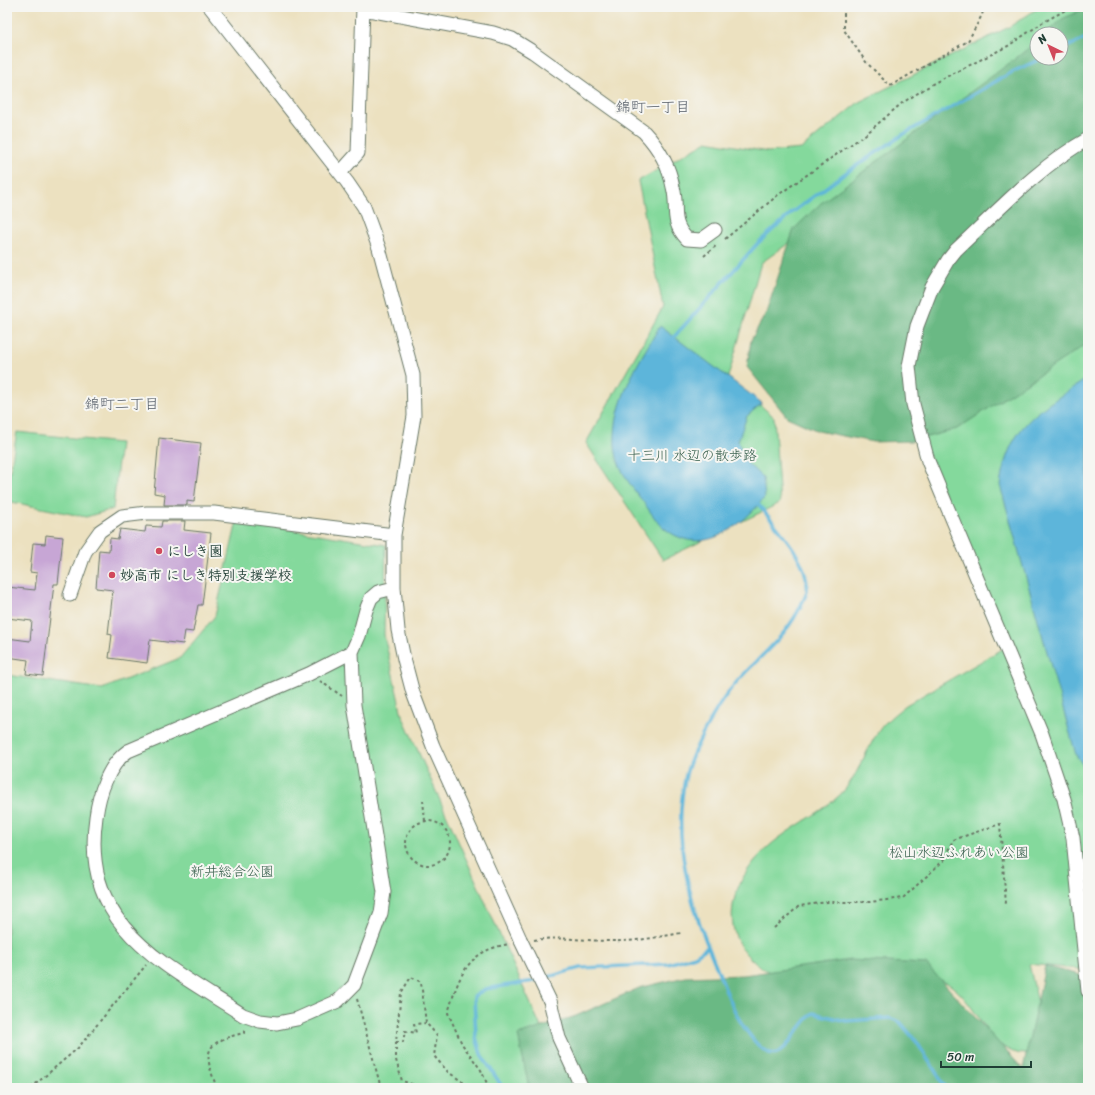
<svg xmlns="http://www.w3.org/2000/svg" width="1095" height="1095" font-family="Sriracha,'Klee One',sans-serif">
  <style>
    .green { fill: #84d99c; stroke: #528b68 }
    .forest { fill: #6bb984; stroke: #457b5c }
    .water { fill: #5db5da; stroke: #3e7987 }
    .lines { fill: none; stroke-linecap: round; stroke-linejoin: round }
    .stream { stroke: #5db5da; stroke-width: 3.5 }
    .building { fill: #c7a6d5 }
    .minor-casing { stroke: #677665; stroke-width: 15 }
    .path { stroke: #677665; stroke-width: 2; stroke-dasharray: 3 3; stroke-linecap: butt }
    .minor { stroke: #fff; stroke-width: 13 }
    .minor-bridge-casing { stroke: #677665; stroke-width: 15; stroke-linecap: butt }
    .minor-bridge { stroke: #fff; stroke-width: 13 }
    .poi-dot { fill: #d1495b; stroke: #f6f6f2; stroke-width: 1.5 }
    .labels { text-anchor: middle; stroke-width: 4; stroke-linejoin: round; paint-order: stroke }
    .park-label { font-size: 14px; fill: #335c49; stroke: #f6f6f2 }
    .poi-label { font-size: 14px; font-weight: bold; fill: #1f3d34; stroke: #f6f6f2; text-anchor: start }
    .neighbourhood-label { font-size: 15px; fill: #5a626c; stroke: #f6f6f2 }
  </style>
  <rect width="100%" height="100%" fill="#f6f6f2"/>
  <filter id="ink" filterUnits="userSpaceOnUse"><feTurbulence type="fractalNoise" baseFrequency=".025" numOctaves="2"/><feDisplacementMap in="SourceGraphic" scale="8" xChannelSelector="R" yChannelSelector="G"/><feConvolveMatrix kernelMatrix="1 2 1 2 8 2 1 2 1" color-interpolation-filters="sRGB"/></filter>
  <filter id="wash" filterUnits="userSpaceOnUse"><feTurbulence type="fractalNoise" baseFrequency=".012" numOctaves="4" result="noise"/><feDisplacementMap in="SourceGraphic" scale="16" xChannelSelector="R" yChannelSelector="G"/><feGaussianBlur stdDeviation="0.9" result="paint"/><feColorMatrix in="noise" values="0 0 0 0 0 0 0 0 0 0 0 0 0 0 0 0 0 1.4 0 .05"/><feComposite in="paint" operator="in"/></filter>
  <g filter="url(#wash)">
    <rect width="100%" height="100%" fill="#ece1c0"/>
    <!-- green -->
    <path class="green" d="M1040 7H1088V22L1061 34H1037V58H1047L761 263 728 377 774 417 780 503 663 560 586 443 663 307 638 181 707 141 768 152 801 149 859 102 1009 27Z
      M1088 339V970L1029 964 1041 1016 1027 1054C983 1056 977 986 933 978 921 976 907 978 894 977 866 977 838 976 810 975 801 975 787 977 778 975 760 970 742 954 736 937 722 899 749 860 779 838 800 822 823 812 842 793 858 775 865 752 878 732 885 721 896 713 906 705L1006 647 920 433Z
      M17 432 120 443 113 509 86 517 7 501V488Z
      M237 521 386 545 384 635 402 715 549 1045 573 1088H7V675L102 689 180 658 215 616Z"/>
    <!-- forest -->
    <path class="forest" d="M1088 7V343L957 429 912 441 873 442 818 431 787 417 747 367 751 340 766 313 794 229 821 203 1015 59 1037 41V58H1061V34H1045L1062 19Z
      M850 960 926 964 1023 1069 1045 966 1088 977V1088H529L518 1035 576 1016 639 988 685 977 744 975Z"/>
    <!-- water -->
    <path class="water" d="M660 326 762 403 747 416 738 441 746 462 763 478 765 497C742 526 704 557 668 531 657 524 649 509 641 499 625 478 613 462 615 434 617 395 641 358 660 326Z
      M1088 378V773L1076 755 1000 485C1009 423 1040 410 1088 378Z"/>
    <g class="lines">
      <!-- stream -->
      <path class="stream" d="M1061 50 1088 37
        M674 337 758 243 794 211 847 172 904 134 1014 71 1043 58
        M759 505C776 527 810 561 807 590 807 594 804 599 802 603 787 639 753 660 730 690 715 709 689 756 685 779 672 841 690 904 714 961 724 984 731 1009 746 1030 781 1081 786 1037 813 1013L846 1021 890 1018 900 1022 916 1041 946 1088
        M503 1088 481 1054 476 1037 474 997 485 989 534 981 580 968 668 964 695 956 708 947"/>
    </g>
    <g id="blocks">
      <!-- building -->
      <path class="building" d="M159 438 201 443 194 502 187 501V505H164L165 495 154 493Z
        M162 521H185L184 530 211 533 202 605H198L193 632 185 631 183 644 150 640 147 663 109 658 112 635 108 634 113 590 96 588 99 550 109 551 110 538 118 539 120 529 145 532 146 526 161 527Z
        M46 535 63 537 58 584H54L43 676 26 674 28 660 7 657V638L30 641 32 621 7 618V587L35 590 37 573 30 572 33 543 45 544Z"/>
    </g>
  </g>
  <g filter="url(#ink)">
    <use href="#blocks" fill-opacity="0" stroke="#677665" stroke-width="1"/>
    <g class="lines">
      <defs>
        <path id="minor" d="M210 7 347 182 364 207 379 248 413 375 414 416 394 535V588L398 630 404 659 413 693 433 746 520 939
          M363 9 493 33 512 39 533 52 644 132C659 148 669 165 673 187 679 209 669 220 687 239L701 240 715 230
          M1088 139C1039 166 997 212 956 250L948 260 932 287 917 326 909 366 913 404 928 461 1042 734 1064 799 1073 838 1088 991
          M340 173 358 153 363 7
          M70 595 85 552 100 531 122 516 147 513H214L394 535
          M352 652 309 674 128 751C108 765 99 794 96 817 80 928 165 964 243 1015L260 1021 277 1023 297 1019 338 1001 354 985 381 913 384 892 354 705 352 652 359 636 366 610 371 598 378 592 394 588
          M550 1001 559 1038 582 1088"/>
      </defs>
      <!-- minor casing -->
      <use href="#minor" class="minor-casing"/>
      <!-- path -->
      <path class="path" d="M844 7V30L866 62 890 86 968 41 982 15 984 7
        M725 239 778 195 866 134 902 103 934 83 1008 46 1042 23 1071 7
        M704 256 717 245
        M320 681 342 696
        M423 800 425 821
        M406 843a22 22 0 1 1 44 0a22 22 0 1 1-44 0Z
        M774 928 799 906 827 902H870L903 898 943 861 953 840 1000 824 1006 904
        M534 940C560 936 585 941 611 941 634 942 658 937 681 933
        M357 999 381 1088
        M396 1042H403L405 1031 416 1033 414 1024 426 1023
        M31 1088 78 1048 146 965
        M217 1088C203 1052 203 1042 244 1033V1028
        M424 1088 402 1081 396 1060V1042L401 993 411 977 421 982 426 1023 437 1035 434 1056 448 1072 463 1082 465 1088
        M489 1088 481 1070 462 1044 448 1013C459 976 467 950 510 944"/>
      <!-- minor -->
      <use href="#minor" class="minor"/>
      <defs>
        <path id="minor-bridge" d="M520 939 550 1001"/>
      </defs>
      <!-- minor-bridge casing -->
      <use href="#minor-bridge" class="minor-bridge-casing"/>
      <!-- minor-bridge -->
      <use href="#minor-bridge" class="minor-bridge"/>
    </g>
  </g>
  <!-- markers -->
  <g class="poi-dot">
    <circle cx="159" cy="551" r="4"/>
    <circle cx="112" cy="575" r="4"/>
  </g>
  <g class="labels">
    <!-- park labels -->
    <g class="park-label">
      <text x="692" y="460">十三川 水辺の散歩路</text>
      <text x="959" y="857">松山水辺ふれあい公園</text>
      <text x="232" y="876">新井総合公園</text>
    </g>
    <!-- poi labels -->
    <g class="poi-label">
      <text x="167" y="556">にしき園</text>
      <text x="120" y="580">妙高市 にしき特別支援学校</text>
    </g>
    <!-- neighbourhood labels -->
    <g class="neighbourhood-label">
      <text x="653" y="112">錦町一丁目</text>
      <text x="122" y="409">錦町二丁目</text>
    </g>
  </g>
  <!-- margin -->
  <rect width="1095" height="1095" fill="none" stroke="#f6f6f2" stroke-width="24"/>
  <!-- north arrow -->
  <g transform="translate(1049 46) rotate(317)"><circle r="19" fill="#f6f6f2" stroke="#a0aca6"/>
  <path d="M0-3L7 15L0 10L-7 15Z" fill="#d1495b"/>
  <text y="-6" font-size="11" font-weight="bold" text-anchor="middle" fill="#1f3d34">N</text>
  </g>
  <!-- scale -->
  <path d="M941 1061v6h90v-6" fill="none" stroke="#1f3d34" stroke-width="2"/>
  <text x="947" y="1061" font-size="12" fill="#1f3d34" stroke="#f6f6f2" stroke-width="3" paint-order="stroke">50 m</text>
</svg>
